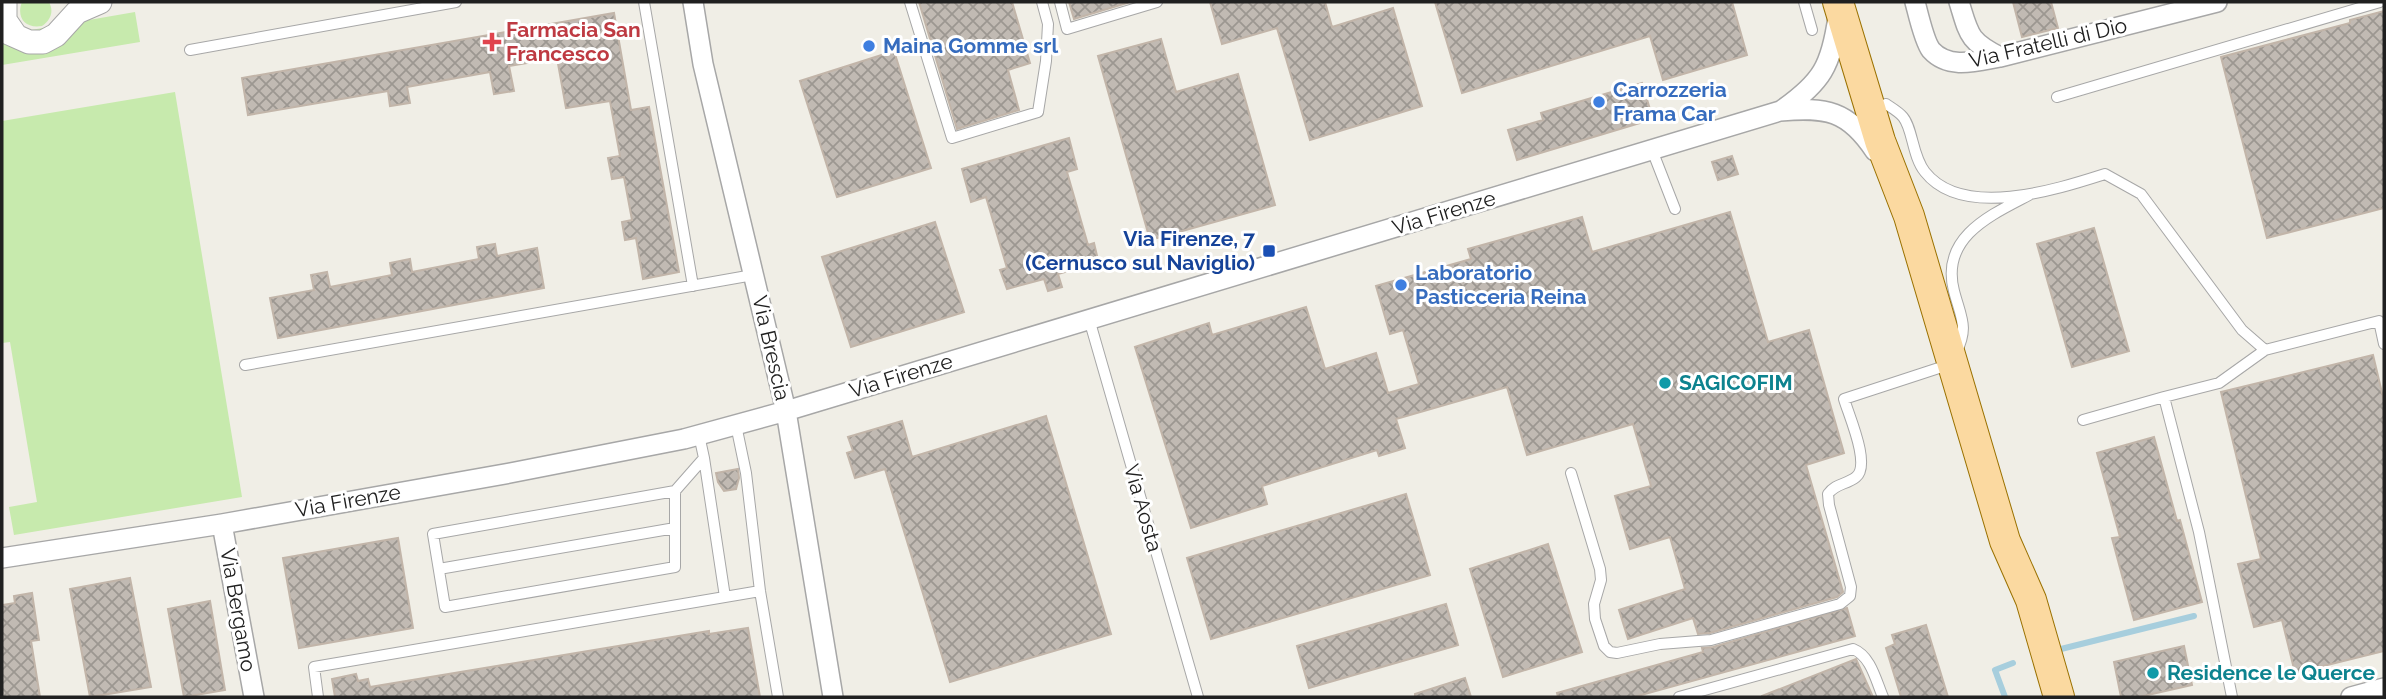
<svg xmlns="http://www.w3.org/2000/svg" width="2386" height="699" font-family="Raleway,sans-serif">
  <style>
    .grass { fill: #c7eaad }
    .lines { fill: none; stroke-linecap: round; stroke-linejoin: round }
    .stream { stroke: #a7cedd; stroke-width: 6 }
    .building { fill: url(#building-cross-hatch); stroke: #c2b5a9; stroke-width: 2 }
    .service-casing { stroke: #a7a7a7; stroke-width: 12 }
    .minor-casing { stroke: #a7a7a7; stroke-width: 22 }
    .tertiary-casing { stroke: #a7a7a7; stroke-width: 25 }
    .primary-casing { stroke: #9a7101; stroke-width: 32 }
    .service { stroke: #fff; stroke-width: 10 }
    .minor { stroke: #fff; stroke-width: 19 }
    .tertiary { stroke: #fff; stroke-width: 23 }
    .primary { stroke: #fbd9a0; stroke-width: 30 }
    .health-dot { fill: #e0444e; stroke: #fff; stroke-width: 2.5 }
    .shop-dot { fill: #3f7fe0; stroke: #fff; stroke-width: 2.5 }
    .transit-dot { fill: #1a4fb4; stroke: #fff; stroke-width: 2.5 }
    .culture-dot { fill: #0f9aa8; stroke: #fff; stroke-width: 2.5 }
    .labels { text-anchor: middle; stroke-width: 6; stroke-linejoin: round; paint-order: stroke }
    .health-label { font-size: 21px; font-weight: bold; fill: #be3a42; stroke: #fff; text-anchor: start }
    .street-label { font-size: 21px; fill: #202020; stroke: #fff }
    .shop-label { font-size: 21px; font-weight: bold; fill: #366cbe; stroke: #fff; text-anchor: start }
    .transit-label { font-size: 21px; font-weight: bold; fill: #164399; stroke: #fff; text-anchor: end }
    .culture-label { font-size: 21px; font-weight: bold; fill: #0d838f; stroke: #fff; text-anchor: start }
  </style>
  <defs>
    <pattern id="building-cross-hatch" width="8" height="8" patternUnits="userSpaceOnUse" patternTransform="scale(1.75)"><rect width="8" height="8" fill="#c1bab3"/><path d="M0 0l8 8M0 8l8-8" fill="none" stroke="#9c9791"/></pattern>
  </defs>
  <rect width="100%" height="100%" fill="#f0eee6"/>
  <!-- grass -->
  <path class="grass" d="M22 2H49C54 11 51 20 42 26 25 29 16 17 22 2Z
    M135 12 140 42 2 65V35Z
    M175 92 242 497 14 535 9 507 37 502 10 342 2 343V121Z"/>
  <g class="lines">
    <!-- stream -->
    <path class="stream" d="M2061 649 2194 616
      M2005 697 1995 670 2013 663"/>
  </g>
  <!-- building -->
  <path class="building" d="M919 2H1012L1030 63 1008 70 1019 110 957 129Z
    M1069 2H1126L1127 3 1074 19Z
    M1210 2H1325L1332 27 1393 8 1422 106 1310 140 1277 28 1222 44Z
    M1435 2H1732L1747 55 1663 80 1650 36 1462 93Z
    M2013 2H2051L2058 28 2022 37Z
    M2384 11V208L2267 238 2221 57 2350 23V20Z
    M614 13 631 110 649 107 679 272 643 279 636 238 625 240 622 222 632 220 624 177 612 179 608 158 620 156 610 101 566 108 557 58 509 66 514 91 494 94 490 72 407 87 410 103 390 106 388 91 248 115 242 78Z
    M1161 39 1176 92 1238 74 1275 205 1150 240 1098 56Z
    M894 51 931 168 837 197 800 81Z
    M1642 83 1653 119 1517 160 1508 130 1543 120 1541 113Z
    M1069 138 1077 169 1067 172 1088 245 1094 243 1098 260 1096 261V263L1058 274 1062 287 1048 291 1044 279 1007 289 1000 270 1007 268 986 197 971 202 962 169Z
    M1732 156 1738 174 1718 180 1712 162Z
    M1730 212 1768 342 1809 330 1844 453 1806 465 1843 592 1837 597 1710 633 1698 634 1693 618 1628 639 1619 610 1685 589 1670 537 1630 549 1615 496 1651 486 1633 424 1527 455 1507 387 1396 419 1405 448 1379 456 1377 450 1262 486 1267 504 1191 528 1135 347 1209 323 1212 335 1306 307 1325 369 1376 353 1388 393 1419 384 1403 330 1390 334 1376 286 1471 259 1468 249 1582 217 1592 252Z
    M935 222 964 312 851 347 822 257Z
    M2094 228 2129 351 2072 367 2037 244Z
    M495 244 497 256 537 248 544 288 278 338 270 298 314 290 311 275 327 272 330 287 392 275 390 263 410 259 412 272 479 259 477 247Z
    M2373 355 2384 401V651L2295 673 2282 620 2254 627 2238 564 2261 559 2221 392Z
    M1046 416 1111 634 950 682 885 469 855 478 847 453 853 451 848 437 902 421 912 457Z
    M2154 437 2177 521 2180 520 2202 602 2134 620 2112 538 2120 537 2097 453Z
    M738 469 739 478 736 489 724 491 718 482 716 473Z
    M1406 494 1430 575 1211 639 1187 558Z
    M398 538 413 628 299 648 283 558Z
    M1548 544 1582 652 1503 677 1470 569Z
    M130 578 151 687 90 697 70 589Z
    M32 593 39 640 31 641 40 697H2V605L15 603 14 596Z
    M210 601 225 690 184 697 168 609Z
    M1446 604 1458 645 1309 688 1297 646Z
    M1847 608 1855 636 1634 697H1558L1557 693 1703 652 1702 648 1713 647Z
    M1926 625 1948 697H1901L1886 648 1895 644 1892 635Z
    M748 628 760 697H335L332 679 356 674 358 681 368 679 370 687 709 631V634Z
    M2184 646 2192 685 2139 697H2121L2114 662Z
    M1856 659 1873 697H1762V696Z
    M1465 678 1471 697H1415V694Z"/>
  <g class="lines">
    <defs>
      <path id="service" d="M644 2 693 286
        M910 2 952 138 1038 112 1046 61 1048 24 1042 2
        M1060 2 1067 29 1157 2
        M1804 2 1812 30
        M190 50 456 2
        M2057 97 2380 2
        M1886 104C1892 108 1899 112 1903 117 1913 129 1912 156 1925 172 1963 220 2058 189 2105 174L2141 194 2242 330 2265 350
        M1652 150 1675 209
        M1089 319 1198 697
        M1956 353C1969 327 1961 318 1954 291 1940 237 1991 215 2029 195
        M245 365 753 275
        M2164 397 2219 383 2265 350 2379 321 2384 344
        M2083 420 2164 397 2199 532 2232 697
        M736 425 746 473 760 591 778 697
        M704 458 725 597
        M1571 473 1600 569 1601 580 1594 604 1595 619 1604 646 1610 652 1617 653 1660 644 1711 640 1840 604 1850 596 1851 587 1829 505 1828 494C1836 483 1846 485 1856 477 1871 465 1849 416 1844 399L1948 365
        M675 491V567L445 607 433 534 675 491 704 458 699 435
        M439 569 675 528
        M318 697 314 667 760 591
        M1679 697 1853 649C1871 656 1876 681 1883 697"/>
      <path id="minor" d="M693 2 703 64 786 411 833 697
        M1915 2C1918 13 1924 41 1931 50 1949 70 1977 61 2000 57L2217 2
        M1959 2C1969 34 1968 41 2000 57
        M1782 110C1822 82 1831 66 1838 17
        M222 524 254 697
        M2 558 222 524 510 473 684 439 786 411 1780 111C1826 107 1848 110 1875 151
        M2351 697 2384 688"/>
      <path id="tertiary" d="M5 2V20L16 36
        M2 30 29 42H43L56 35 77 12 100 2"/>
      <path id="primary" d="M1838 2 1880 141 1909 216 2005 541 2031 600 2059 697"/>
    </defs>
    <!-- service casing -->
    <use href="#service" class="service-casing"/>
    <!-- minor casing -->
    <use href="#minor" class="minor-casing"/>
    <!-- tertiary casing -->
    <use href="#tertiary" class="tertiary-casing"/>
    <!-- primary casing -->
    <use href="#primary" class="primary-casing"/>
    <!-- service -->
    <use href="#service" class="service"/>
    <!-- minor -->
    <use href="#minor" class="minor"/>
    <!-- tertiary -->
    <use href="#tertiary" class="tertiary"/>
    <!-- primary -->
    <use href="#primary" class="primary"/>
  </g>
  <!-- markers -->
  <path class="health-dot" d="M488.5 31.5h7v7h7v7h-7v7h-7v-7h-7v-7h7z"/>
  <g class="shop-dot">
    <circle cx="869" cy="46" r="7"/>
    <circle cx="1599" cy="102" r="7"/>
    <circle cx="1401" cy="285" r="7"/>
  </g>
  <rect class="transit-dot" x="1262" y="244" width="14" height="14" rx="3.5"/>
  <g class="culture-dot">
    <circle cx="1665" cy="383" r="7"/>
    <circle cx="2153" cy="673" r="7"/>
  </g>
  <g class="labels">
    <!-- health labels -->
    <g class="health-label">
      <text x="506" y="37">Farmacia San<tspan x="506" dy="24">Francesco</tspan></text>
    </g>
    <!-- street labels -->
    <g class="street-label">
      <text transform="translate(2048 43) rotate(-13)" y="7">Via Fratelli di Dio</text>
      <text transform="translate(1444 213) rotate(-17)" y="7">Via Firenze</text>
      <text transform="translate(771 348) rotate(77)" y="7">Via Brescia</text>
      <text transform="translate(901 376) rotate(-17)" y="7">Via Firenze</text>
      <text transform="translate(348 501) rotate(-10)" y="7">Via Firenze</text>
      <text transform="translate(1143 508) rotate(74)" y="7">Via Aosta</text>
      <text transform="translate(238 610) rotate(80)" y="7">Via Bergamo</text>
    </g>
    <!-- shop labels -->
    <g class="shop-label">
      <text x="883" y="53">Maina Gomme srl</text>
      <text x="1613" y="97">Carrozzeria<tspan x="1613" dy="24">Frama Car</tspan></text>
      <text x="1415" y="280">Laboratorio<tspan x="1415" dy="24">Pasticceria Reina</tspan></text>
    </g>
    <!-- transit labels -->
    <g class="transit-label">
      <text x="1255" y="246">Via Firenze, 7<tspan x="1255" dy="24">(Cernusco sul Naviglio)</tspan></text>
    </g>
    <!-- culture labels -->
    <g class="culture-label">
      <text x="1679" y="390">SAGICOFIM</text>
      <text x="2167" y="680">Residence le Querce</text>
    </g>
  </g>
  <!-- border -->
  <rect width="2386" height="699" fill="none" stroke="#202020" stroke-width="7"/>
</svg>
